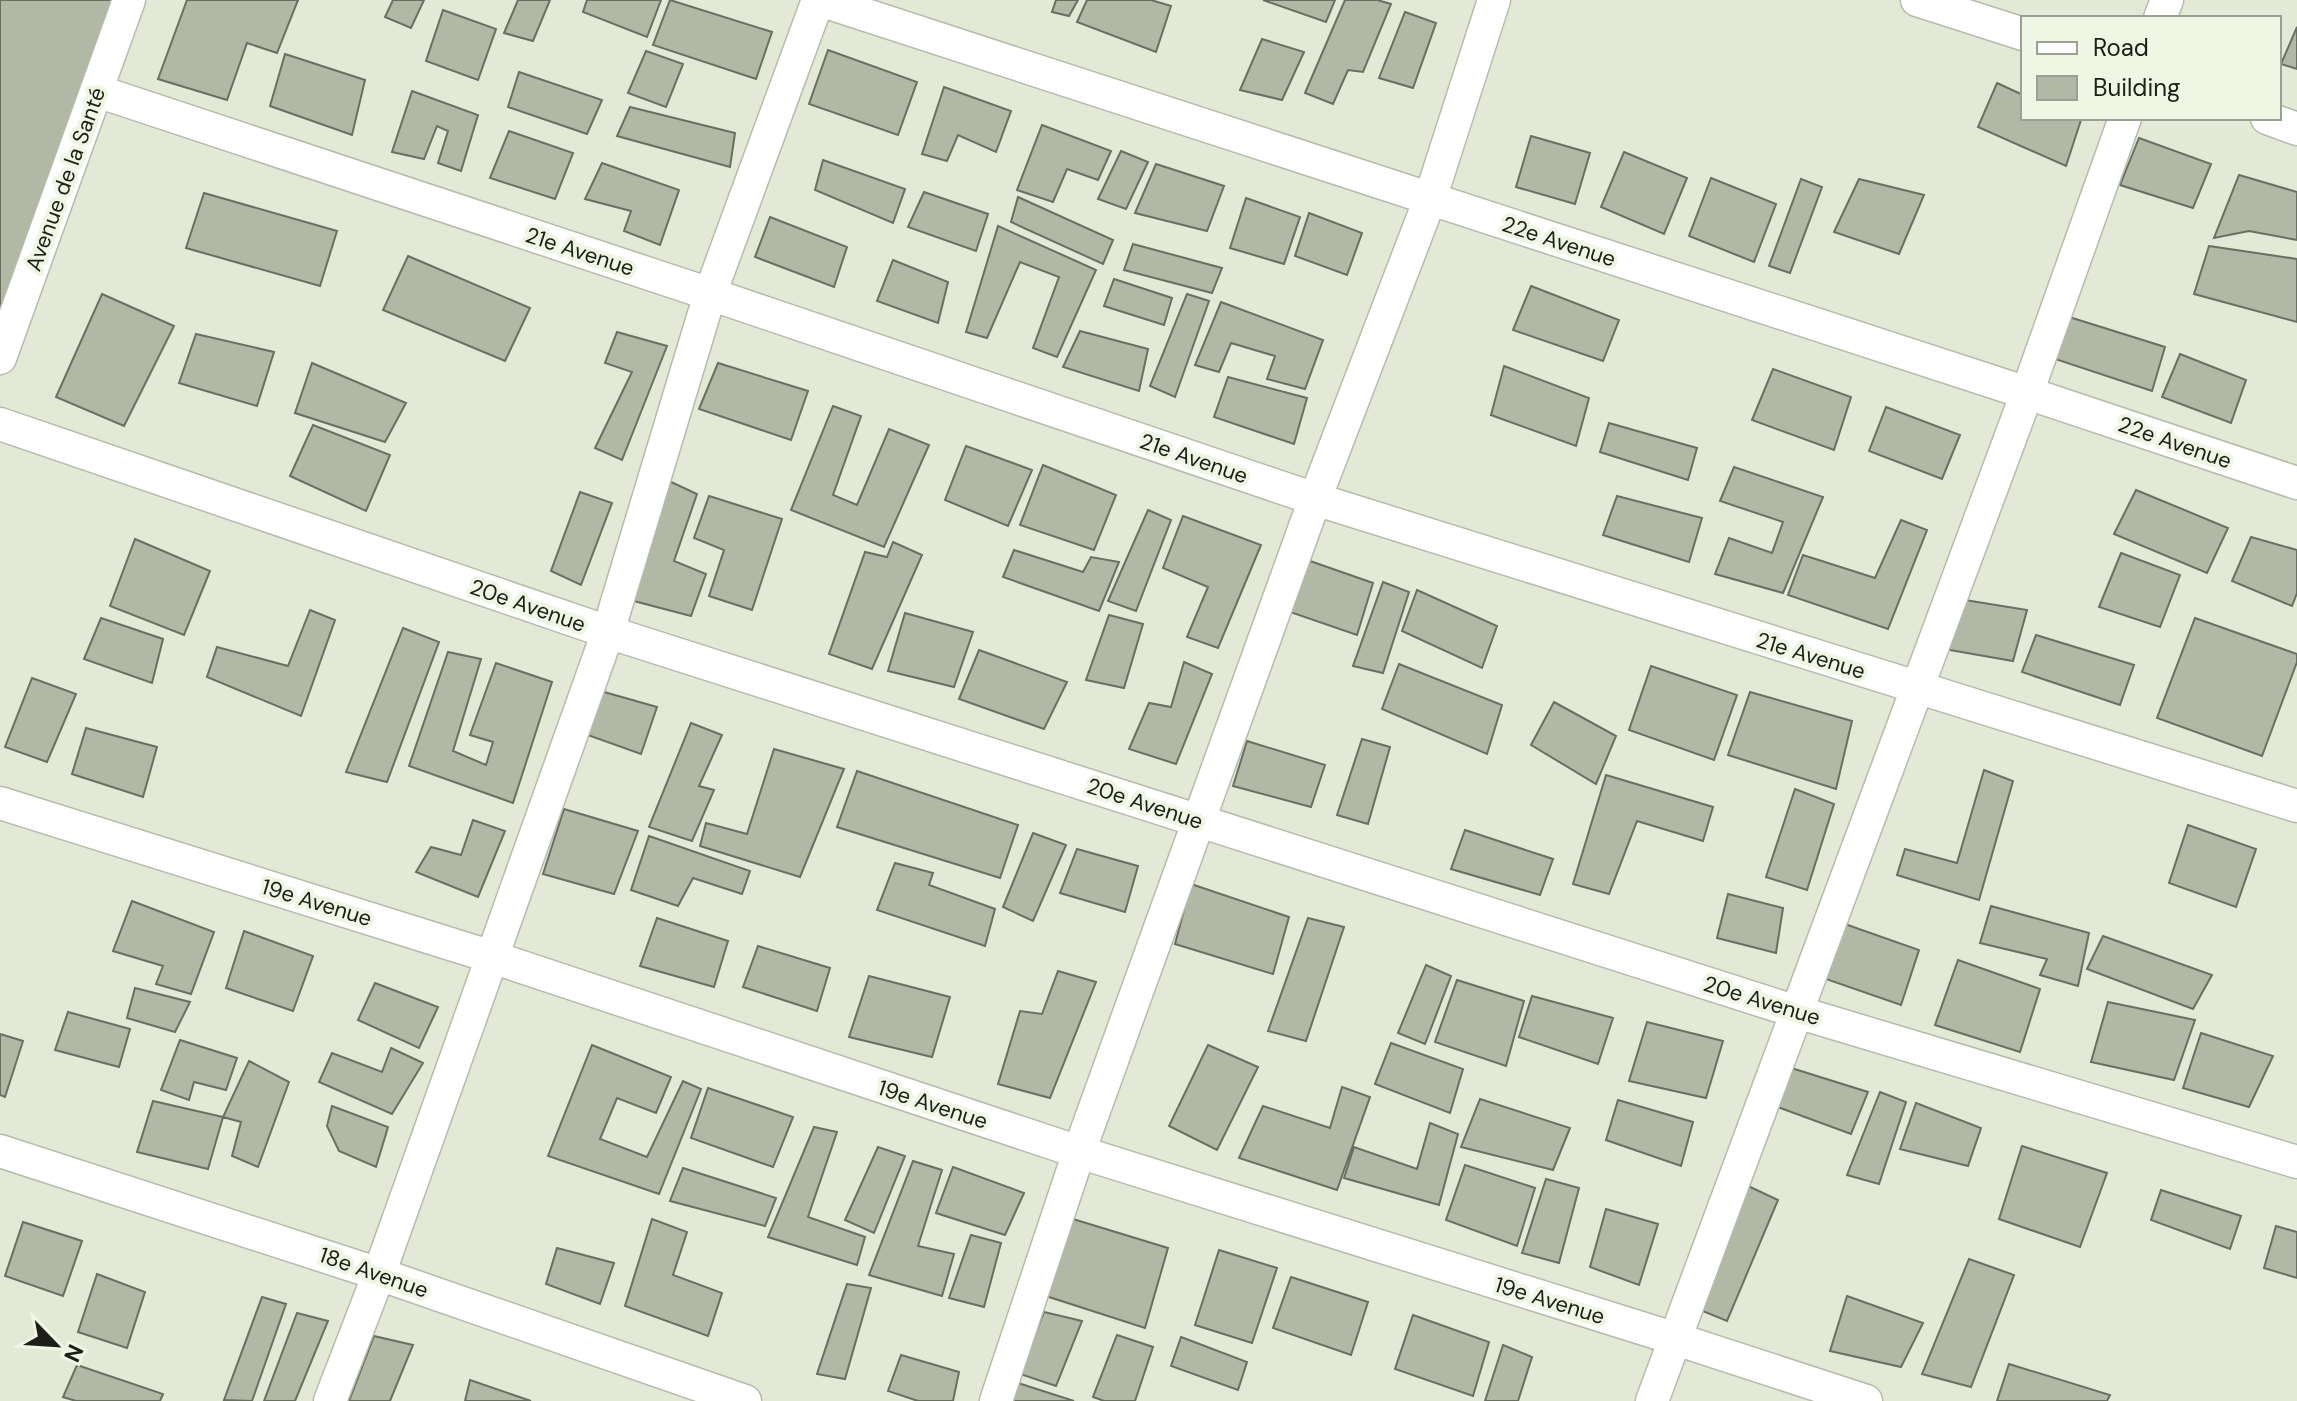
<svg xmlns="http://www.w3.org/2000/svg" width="2297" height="1401" font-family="'DM Sans',sans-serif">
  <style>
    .building { fill: #b2b8a6; stroke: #6a6f5f; stroke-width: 2 }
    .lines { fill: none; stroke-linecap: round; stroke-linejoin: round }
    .street-casing { stroke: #b6bcaa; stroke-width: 35 }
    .street { stroke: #fff; stroke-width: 32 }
    .labels { text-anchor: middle; stroke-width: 8; stroke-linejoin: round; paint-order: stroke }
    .street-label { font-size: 22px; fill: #1c1e17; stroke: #f0f6e4 }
  </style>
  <rect width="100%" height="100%" fill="#e3e9d6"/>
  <!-- building -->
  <path class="building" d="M0 0H116L0 329Z
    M187 0H298L277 53 247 43 227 100 158 79Z
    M393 0H424L411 28 385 17Z
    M518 0H550L533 41 504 33Z
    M587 0H661L647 37 583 12Z
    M670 0 772 32 756 79 653 45Z
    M1056 0H1078L1069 16 1052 12Z
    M1087 0H1151L1171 6 1156 52 1077 22Z
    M1263 0H1335L1326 22Z
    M1345 0H1377L1391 4 1363 72 1348 70 1333 104 1305 93Z
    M443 10 496 29 478 80 426 61Z
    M1405 12 1436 23 1413 88 1379 78Z
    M2297 27V69L2281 64Z
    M1262 39 1304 52 1282 100 1240 90Z
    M828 50 917 82 898 135 809 104Z
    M646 51 683 64 666 107 628 93Z
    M285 54 365 80 352 135 270 106Z
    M519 72 602 100 587 134 508 107Z
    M1997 83 2023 95V118L2081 120 2066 166 1978 127Z
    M944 87 1011 111 996 152 958 135 947 161 922 154Z
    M412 91 478 115 461 171 438 163 448 131 437 126 424 159 392 152Z
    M630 107 735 133 730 167 617 136Z
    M1042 125 1111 151 1098 180 1067 169 1053 202 1017 190Z
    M509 131 573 153 555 199 490 178Z
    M1531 136 1590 153 1575 204 1516 187Z
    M2139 138 2211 164 2193 208 2120 185Z
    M1121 151 1148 162 1126 209 1098 199Z
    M1624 152 1687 178 1664 234 1601 207Z
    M823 160 905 189 893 223 815 190Z
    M602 163 679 190 660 245 624 231 631 211 585 199Z
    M1156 164 1224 186 1207 231 1135 213Z
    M2239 175 2297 192V240L2249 231 2214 238Z
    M1711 178 1776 204 1754 262 1689 236Z
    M1801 179 1822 187 1790 273 1769 266Z
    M1859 179 1924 195 1899 254 1834 232Z
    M924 192 988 214 976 251 908 227Z
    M204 193 337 231 320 286 186 248Z
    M1018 197 1113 240 1103 264 1011 222Z
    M1246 198 1300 217 1284 264 1230 248Z
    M1309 213 1362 233 1347 275 1295 256Z
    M770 217 847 247 834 287 755 257Z
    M998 226 1096 270 1057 357 1033 348 1059 277 1020 262 987 338 966 332Z
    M1133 244 1222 268 1212 293 1124 270Z
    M2209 246 2297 259V322L2194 294Z
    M408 256 530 308 505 361 383 310Z
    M893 260 948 282 938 323 877 301Z
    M1114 279 1172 298 1164 325 1104 306Z
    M1531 286 1619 320 1603 361 1513 330Z
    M102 294 174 326 124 426 56 397Z
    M1187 294 1209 301 1175 397 1150 386Z
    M1221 302 1323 340 1305 389 1267 379 1275 356 1231 343 1219 372 1195 365Z
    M2066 316 2165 347 2152 391 2049 357Z
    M1080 331 1148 349 1139 391 1063 367Z
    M617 332 667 346 622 460 595 448 632 372 605 363Z
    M196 334 274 352 257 406 179 383Z
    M2180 354 2246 380 2231 423 2162 397Z
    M312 363 406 403 385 442 295 413Z
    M718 363 808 391 791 440 699 409Z
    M1504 366 1589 398 1576 446 1491 415Z
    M1773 369 1851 397 1834 450 1752 420Z
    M1228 377 1307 398 1294 444 1214 417Z
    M833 406 861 416 833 495 857 505 889 429 929 445 884 547 791 510Z
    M1886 407 1960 435 1942 479 1869 451Z
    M1609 423 1697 448 1688 480 1600 452Z
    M313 425 390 455 366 511 290 476Z
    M966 446 1032 470 1008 526 945 500Z
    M1043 465 1116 495 1094 550 1020 525Z
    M1734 467 1823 497 1783 593 1715 574 1729 538 1772 553 1783 522 1720 501Z
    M669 481 697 494 674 561 706 574 691 616 630 600Z
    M2136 490 2228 528 2207 573 2114 534Z
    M580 492 612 503 581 585 551 571Z
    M709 496 782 519 752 610 709 596 724 550 694 538Z
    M1617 496 1702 518 1689 562 1603 535Z
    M1148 510 1171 520 1136 611 1108 601Z
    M1183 516 1261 545 1218 648 1187 637 1208 587 1163 568Z
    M1901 520 1927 530 1888 629 1788 595 1803 555 1875 578Z
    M2251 537 2297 550V593L2292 606 2232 581Z
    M135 539 210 571 184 635 110 606Z
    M893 542 922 555 872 669 829 654 865 552 887 557Z
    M1014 550 1083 572 1091 557 1119 562 1099 611 1003 577Z
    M2121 553 2180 575 2160 627 2099 607Z
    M1310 561 1373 583 1357 635 1290 612Z
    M1383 582 1409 592 1383 673 1353 666Z
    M1417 590 1497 626 1482 668 1402 631Z
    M1959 599 2027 610 2013 661 1944 649Z
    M310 610 335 620 301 716 207 677 217 647 288 666Z
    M905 613 973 632 954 687 888 671Z
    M1109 615 1143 624 1124 688 1086 680Z
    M101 618 163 639 152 683 84 659Z
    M2195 618 2297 654V662L2262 756 2157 718Z
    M403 628 439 642 387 782 346 772Z
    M2036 635 2134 665 2120 705 2022 672Z
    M979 650 1067 682 1044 729 959 699Z
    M448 652 481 659 453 751 486 765 493 742 470 735 496 663 552 682 513 803 409 766Z
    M1184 662 1212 674 1176 764 1129 749 1149 703 1171 707Z
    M1399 664 1502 705 1487 754 1382 709Z
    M1651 666 1737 695 1714 760 1629 730Z
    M32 678 76 694 47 762 5 747Z
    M597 690 657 707 641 754 582 733Z
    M1750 692 1852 721 1836 789 1728 755Z
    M1554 702 1616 736 1596 784 1531 745Z
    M691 723 722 735 699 786 714 790 692 841 649 827Z
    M86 728 157 747 143 797 72 774Z
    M1362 739 1390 747 1368 824 1337 815Z
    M1247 741 1325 765 1311 807 1233 786Z
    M774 749 844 769 800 877 700 846 706 823 747 834Z
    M1984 770 2013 781 1979 900 1897 875 1905 849 1957 863Z
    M857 771 1018 825 1000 878 837 827Z
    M1606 775 1713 807 1703 841 1637 821 1609 894 1573 884Z
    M1795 789 1834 804 1807 890 1766 877Z
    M564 809 638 831 614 894 543 874Z
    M473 820 505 831 478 897 416 872 431 847 461 855Z
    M2188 825 2256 849 2236 907 2169 883Z
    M1465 830 1553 859 1540 895 1451 869Z
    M1033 833 1066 845 1033 921 1003 907Z
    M649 836 750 871 742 894 693 878 678 906 631 890Z
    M1077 849 1138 866 1125 912 1060 893Z
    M895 863 933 873 929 885 995 909 985 946 877 910Z
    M1191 884 1289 917 1273 974 1175 944Z
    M1728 894 1783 908 1776 953 1717 938Z
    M132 901 214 932 191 994 156 984 163 966 113 951Z
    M1991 906 2089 933 2078 986 2040 975 2047 959 1980 943Z
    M657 918 728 941 714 987 640 966Z
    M1308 918 1344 927 1306 1041 1268 1031Z
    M1842 923 1919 950 1901 1005 1823 978Z
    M244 931 313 956 293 1011 226 988Z
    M2103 936 2212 975 2193 1009 2087 969Z
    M758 946 830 968 817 1011 743 987Z
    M1958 960 2040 989 2020 1052 1935 1025Z
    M1426 965 1451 976 1425 1044 1398 1033Z
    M1058 971 1096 982 1050 1098 998 1084 1020 1011 1042 1014Z
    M869 976 950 997 932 1057 849 1037Z
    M1457 980 1524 1001 1506 1066 1435 1042Z
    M375 983 438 1007 419 1048 358 1020Z
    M135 988 190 1002 175 1032 127 1018Z
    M1532 996 1613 1018 1598 1064 1519 1037Z
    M2108 1002 2195 1020 2174 1080 2091 1062Z
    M68 1012 130 1029 119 1067 55 1050Z
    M1647 1022 1723 1041 1706 1098 1629 1081Z
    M2201 1033 2273 1056 2249 1107 2183 1088Z
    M0 1034 23 1041 5 1097 0 1095Z
    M180 1040 237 1058 226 1090 194 1082 189 1100 161 1090Z
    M1391 1043 1463 1069 1450 1113 1375 1084Z
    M592 1045 671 1077 656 1113 617 1098 600 1139 647 1157 683 1081 701 1089 659 1194 548 1156Z
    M1208 1045 1258 1067 1217 1150 1169 1126Z
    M391 1048 423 1063 392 1114 319 1082 332 1053 382 1072Z
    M249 1061 289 1082 258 1167 232 1156 241 1122 223 1117Z
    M1788 1067 1868 1092 1851 1134 1775 1106Z
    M1342 1087 1370 1097 1337 1190 1239 1158 1263 1106 1330 1128Z
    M708 1088 793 1117 773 1167 691 1138Z
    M1880 1092 1906 1102 1879 1184 1847 1175Z
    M1480 1099 1570 1128 1553 1170 1461 1147Z
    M1618 1100 1693 1122 1681 1166 1606 1140Z
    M153 1101 223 1117 208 1169 137 1152Z
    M1916 1103 1981 1128 1968 1166 1900 1149Z
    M332 1106 388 1127 376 1167 339 1151 327 1126Z
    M1430 1123 1458 1134 1439 1205 1344 1178 1354 1147 1417 1169Z
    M814 1127 837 1132 808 1217 865 1237 857 1265 768 1237Z
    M2022 1146 2107 1173 2080 1247 1999 1219Z
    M878 1147 905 1156 874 1233 845 1220Z
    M913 1161 942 1170 918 1246 954 1254 942 1296 869 1275Z
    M1465 1165 1535 1188 1517 1246 1446 1220Z
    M953 1167 1024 1193 1005 1235 936 1213Z
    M683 1168 776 1198 765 1226 670 1201Z
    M1546 1179 1579 1188 1559 1263 1522 1253Z
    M1746 1185 1778 1200 1727 1321 1693 1307Z
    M2161 1190 2241 1216 2230 1249 2151 1220Z
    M1606 1209 1658 1224 1639 1285 1590 1267Z
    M652 1219 687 1232 673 1275 722 1293 708 1336 625 1306Z
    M1073 1219 1168 1248 1145 1328 1046 1296Z
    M23 1222 82 1241 63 1296 5 1276Z
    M2276 1226 2297 1232V1278L2264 1268Z
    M971 1235 1001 1243 984 1307 949 1298Z
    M557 1248 614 1263 600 1304 546 1284Z
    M1219 1250 1277 1268 1252 1343 1195 1325Z
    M1969 1259 2014 1275 1971 1387 1922 1374Z
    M97 1274 145 1292 127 1348 78 1332Z
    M1291 1277 1368 1302 1351 1355 1273 1328Z
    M847 1284 871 1288 845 1379 817 1374Z
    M1847 1296 1923 1323 1901 1367 1830 1351Z
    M262 1297 286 1304 252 1401 224 1400Z
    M1044 1312 1082 1321 1056 1386 1020 1374Z
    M297 1313 328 1321 295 1401H264Z
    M1413 1315 1489 1342 1473 1396 1395 1369Z
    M1117 1335 1153 1347 1135 1401H1104L1093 1397Z
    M374 1336 413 1345 390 1401H349Z
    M1181 1337 1247 1362 1238 1390 1171 1366Z
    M1503 1345 1532 1357 1518 1401H1485Z
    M901 1355 959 1372 953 1401H918L888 1391Z
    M2009 1364 2110 1395 2107 1401H1997Z
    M77 1365 163 1394 160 1401H76L63 1397Z
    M470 1380 531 1401H465Z
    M1018 1383 1074 1401H1012Z"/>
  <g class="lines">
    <defs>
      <path id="street" d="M820 0 2027 393 2297 483
        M1917 0 2023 34
        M2160 18 2167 0
        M97 91 710 294 1315 499 2297 806
        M2267 118 2297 129
        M0 358 129 0
        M0 424 608 632 1797 1012 2297 1162
        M0 803 492 957 1079 1152 1673 1338 1866 1401
        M0 1151 379 1274 745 1401
        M330 1401 379 1274 608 632 710 294 818 0
        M996 1401 1079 1152 1315 499 1430 199 1494 0
        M1652 1401 2027 393 2125 118"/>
    </defs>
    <!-- street casing -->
    <use href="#street" class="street-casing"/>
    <!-- street -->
    <use href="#street" class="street"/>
  </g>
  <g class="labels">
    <!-- street labels -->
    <g class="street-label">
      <text transform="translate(65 179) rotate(-70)" y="8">Avenue de la Santé</text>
      <text transform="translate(1559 241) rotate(18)" y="8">22e Avenue</text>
      <text transform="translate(580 251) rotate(18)" y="8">21e Avenue</text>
      <text transform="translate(2175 442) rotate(19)" y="8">22e Avenue</text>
      <text transform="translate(1194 458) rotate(19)" y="8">21e Avenue</text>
      <text transform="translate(528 605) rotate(19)" y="8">20e Avenue</text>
      <text transform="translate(1811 655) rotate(17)" y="8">21e Avenue</text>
      <text transform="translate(1145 803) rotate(18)" y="8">20e Avenue</text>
      <text transform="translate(317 902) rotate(17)" y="8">19e Avenue</text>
      <text transform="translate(1762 1000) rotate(17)" y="8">20e Avenue</text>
      <text transform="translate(933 1104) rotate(18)" y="8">19e Avenue</text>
      <text transform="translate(374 1272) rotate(19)" y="8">18e Avenue</text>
      <text transform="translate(1550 1300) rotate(17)" y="8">19e Avenue</text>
    </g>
  </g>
  <!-- legend -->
  <rect x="2021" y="16" width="260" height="104" fill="#f0f6e4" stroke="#9ba092" stroke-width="2"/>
  <rect x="2037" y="42" width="40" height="12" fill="#ffffff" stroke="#9ba092" stroke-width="2"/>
  <text x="2093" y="56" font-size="24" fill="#1c1e17">Road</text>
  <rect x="2037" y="76" width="40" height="24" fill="#b2b8a6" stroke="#9ba092" stroke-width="2"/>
  <text x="2093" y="96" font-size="24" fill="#1c1e17">Building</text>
  <!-- north arrow -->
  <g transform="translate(56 1345) rotate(115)" stroke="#f0f6e4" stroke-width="6" paint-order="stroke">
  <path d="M0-6L14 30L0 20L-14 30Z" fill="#1c1e17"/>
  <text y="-12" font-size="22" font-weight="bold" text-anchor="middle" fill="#1c1e17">N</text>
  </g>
</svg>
